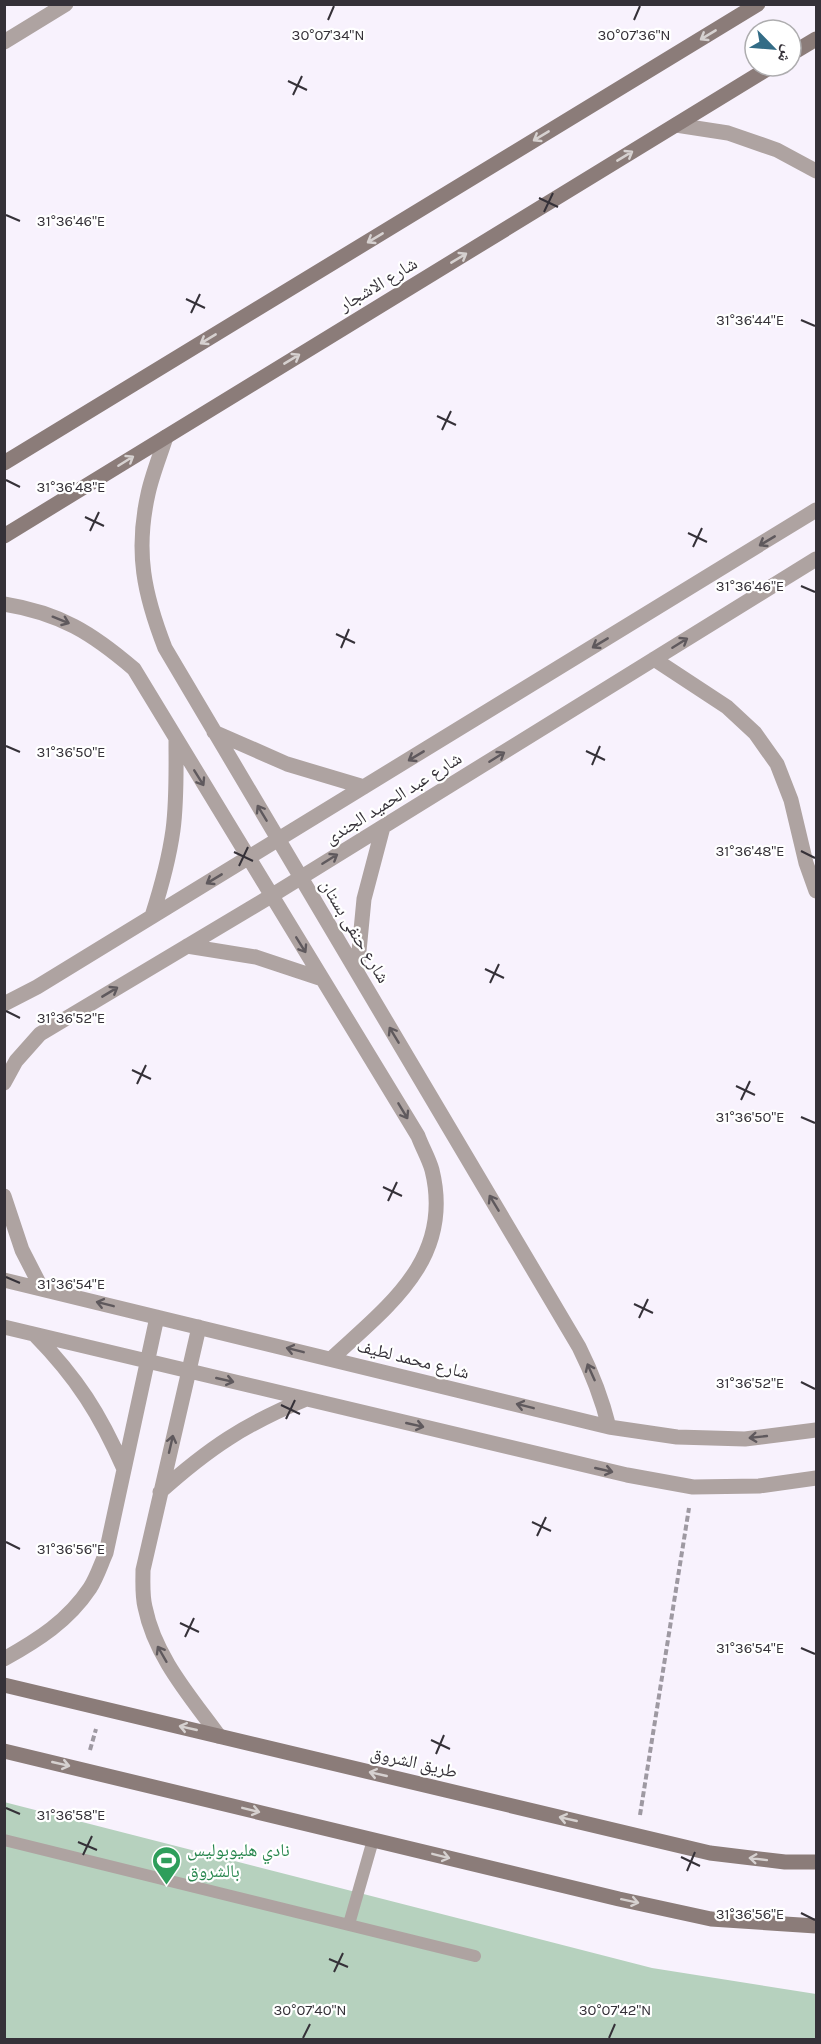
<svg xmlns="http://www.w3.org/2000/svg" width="821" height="2044" font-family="Karla,'Noto Naskh Arabic',sans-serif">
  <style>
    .green { fill: #b6d1be }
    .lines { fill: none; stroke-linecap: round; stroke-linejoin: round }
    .path { stroke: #9e99a2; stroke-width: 4; stroke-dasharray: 6 3; stroke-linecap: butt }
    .lane { stroke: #aea3a1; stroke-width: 12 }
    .street { stroke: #aea3a1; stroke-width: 15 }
    .secondary { stroke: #8b7c79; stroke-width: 15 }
    .oneway { stroke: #d6d1d0 }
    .oneway2 { stroke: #5f595d }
    .ticks { fill: none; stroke: #353138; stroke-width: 2 }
    .labels { text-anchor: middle; stroke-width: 4.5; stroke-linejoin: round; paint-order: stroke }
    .street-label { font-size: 18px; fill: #353138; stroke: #fff }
    .leisure-label { font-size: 18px; fill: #27864d; stroke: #fff; text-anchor: start }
    .ticks-label { font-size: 15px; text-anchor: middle; fill: #353138; stroke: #fff; stroke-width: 4.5; stroke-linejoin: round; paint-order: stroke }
  </style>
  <rect width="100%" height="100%" fill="#f8f2fd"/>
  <!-- green -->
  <path class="green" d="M4 1802 652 1968 816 1994V2039H5Z"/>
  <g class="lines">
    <!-- path -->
    <path class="path" d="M90 1750 96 1729
      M640 1815 689 1508"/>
    <!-- lane -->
    <path class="lane" d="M4 1840 475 1956
      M349 1924 373 1840"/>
    <!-- street -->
    <path class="street" d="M4 42 66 4
      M676 125 728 133 777 150 816 171
      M166 437C160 456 152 475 148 494 135 552 144 594 165 648L579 1347C592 1373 602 1399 609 1427
      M4 604C60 613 92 633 134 669L418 1136C422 1147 429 1159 432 1170 454 1259 388 1306 331 1359
      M654 659 727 707 755 733 777 764 791 800 806 863 816 891
      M214 732 287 764 364 787
      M152 916C161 888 169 859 173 830 177 800 176 770 176 740
      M187 946 256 957 322 979
      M357 972 364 899 383 827
      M4 1004 37 987 816 510
      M4 1083 16 1061 40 1034 271 896 816 559
      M4 1196 22 1250 42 1289
      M4 1280 609 1427 677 1437 745 1439 816 1430
      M4 1327 627 1475 693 1487 759 1486 816 1478
      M199 1327 143 1570C143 1582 142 1595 145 1607 155 1657 190 1696 219 1736
      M35 1335C77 1378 100 1414 124 1469
      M160 1492C209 1448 245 1424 306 1399
      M4 1659C38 1640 68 1621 90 1588 97 1577 101 1564 106 1553L157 1317"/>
    <!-- secondary -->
    <path class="secondary" d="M791 54 816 39
      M4 463 758 4
      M4 536 772 66
      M4 1685 710 1853 785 1862H816
      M4 1751 619 1899 711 1919 816 1926"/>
  </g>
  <!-- one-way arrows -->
  <defs><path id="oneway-shaft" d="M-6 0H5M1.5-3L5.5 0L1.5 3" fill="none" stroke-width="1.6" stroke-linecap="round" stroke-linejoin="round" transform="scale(1.5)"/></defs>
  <g class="oneway">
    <use href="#oneway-shaft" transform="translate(708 35) rotate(149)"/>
    <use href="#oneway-shaft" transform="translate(541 136) rotate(149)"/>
    <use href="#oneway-shaft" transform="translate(625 156) rotate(-31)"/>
    <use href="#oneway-shaft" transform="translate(375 238) rotate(149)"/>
    <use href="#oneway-shaft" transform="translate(459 258) rotate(-31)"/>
    <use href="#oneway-shaft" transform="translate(208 339) rotate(149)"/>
    <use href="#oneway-shaft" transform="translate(292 359) rotate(-31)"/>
    <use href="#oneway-shaft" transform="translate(126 461) rotate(-32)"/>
    <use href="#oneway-shaft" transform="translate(188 1728) rotate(-167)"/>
    <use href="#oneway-shaft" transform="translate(61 1764) rotate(13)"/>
    <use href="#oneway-shaft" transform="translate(378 1774) rotate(-167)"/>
    <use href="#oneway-shaft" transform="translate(251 1810) rotate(14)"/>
    <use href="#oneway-shaft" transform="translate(568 1819) rotate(-167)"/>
    <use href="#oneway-shaft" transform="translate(441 1856) rotate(14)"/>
    <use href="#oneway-shaft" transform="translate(758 1859) rotate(-173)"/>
    <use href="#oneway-shaft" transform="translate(630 1901) rotate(12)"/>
  </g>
  <g class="oneway2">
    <use href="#oneway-shaft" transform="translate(767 541) rotate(149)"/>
    <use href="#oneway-shaft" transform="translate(61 620) rotate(22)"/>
    <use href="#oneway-shaft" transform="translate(600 643) rotate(149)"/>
    <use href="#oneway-shaft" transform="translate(680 643) rotate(-32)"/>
    <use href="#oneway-shaft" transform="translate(416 756) rotate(149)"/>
    <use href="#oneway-shaft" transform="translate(497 757) rotate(-32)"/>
    <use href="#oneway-shaft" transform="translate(199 778) rotate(58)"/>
    <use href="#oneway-shaft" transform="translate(262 813) rotate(-121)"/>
    <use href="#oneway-shaft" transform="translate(330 859) rotate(-32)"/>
    <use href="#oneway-shaft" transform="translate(214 879) rotate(149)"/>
    <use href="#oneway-shaft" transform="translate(301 945) rotate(58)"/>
    <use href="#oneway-shaft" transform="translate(110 992) rotate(-31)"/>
    <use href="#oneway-shaft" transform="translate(394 1035) rotate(-121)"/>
    <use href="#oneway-shaft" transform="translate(403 1111) rotate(59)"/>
    <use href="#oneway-shaft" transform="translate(494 1203) rotate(-121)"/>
    <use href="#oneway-shaft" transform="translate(105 1304) rotate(-166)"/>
    <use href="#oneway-shaft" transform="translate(295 1350) rotate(-166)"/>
    <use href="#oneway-shaft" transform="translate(591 1372) rotate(-114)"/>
    <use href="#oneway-shaft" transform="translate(225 1380) rotate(13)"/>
    <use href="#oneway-shaft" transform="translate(525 1406) rotate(-166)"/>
    <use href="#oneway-shaft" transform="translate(415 1425) rotate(13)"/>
    <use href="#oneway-shaft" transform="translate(758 1437) rotate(174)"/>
    <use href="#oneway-shaft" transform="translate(171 1444) rotate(-77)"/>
    <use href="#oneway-shaft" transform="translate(604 1470) rotate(13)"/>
    <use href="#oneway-shaft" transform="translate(162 1654) rotate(-120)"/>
  </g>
  <!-- ticks -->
  <path class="ticks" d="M328 20 334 6M634 20 640 6M288 81 307 90M293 95 302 76M539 198 558 207M544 212 553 193M6 215 20 221M186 299 205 308M191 313 200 294M801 320 815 326M437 416 456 425M442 430 451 411M6 480 20 487M85 517 104 526M90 531 99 512M688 533 707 542M693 547 702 528M801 586 815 592M336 634 355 643M341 648 349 629M6 746 20 752M586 751 605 760M592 765 600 746M801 851 815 858M234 852 253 861M239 866 248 847M485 969 504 978M490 983 499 964M6 1011 20 1018M132 1070 151 1079M137 1084 146 1065M736 1086 755 1095M741 1100 750 1081M801 1117 815 1123M383 1187 402 1196M388 1201 397 1182M6 1277 20 1283M634 1304 653 1313M639 1318 648 1299M801 1382 815 1389M281 1405 300 1414M286 1419 295 1400M532 1522 551 1531M537 1536 546 1517M6 1542 20 1549M180 1623 199 1632M185 1637 194 1618M801 1648 815 1654M431 1740 450 1749M436 1754 444 1735M6 1808 20 1814M78 1842 97 1850M83 1855 92 1836M681 1857 700 1866M687 1871 695 1852M801 1913 815 1920M329 1959 348 1967M334 1972 343 1953M303 2038 310 2024M609 2038 615 2024"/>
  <!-- icons -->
  <defs>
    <symbol id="stadium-pin" viewBox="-11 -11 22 30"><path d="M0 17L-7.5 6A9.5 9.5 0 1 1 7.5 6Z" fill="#2e9e5b" stroke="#fff"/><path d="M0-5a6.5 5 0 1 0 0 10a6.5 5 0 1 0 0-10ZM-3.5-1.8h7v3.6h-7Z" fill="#fff"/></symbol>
  </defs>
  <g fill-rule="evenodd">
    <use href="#stadium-pin" x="150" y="1844" width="33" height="45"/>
  </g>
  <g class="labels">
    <!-- street labels -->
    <g class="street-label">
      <text transform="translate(378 284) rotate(-31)" y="6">شارع الاشجار</text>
      <text transform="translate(393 798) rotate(-32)" y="6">شارع عبد الحميد الجندى</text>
      <text transform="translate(355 931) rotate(59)" y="6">شارع حنفى بستان</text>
      <text transform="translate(413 1359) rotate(14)" y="6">شارع محمد لطيف</text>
      <text transform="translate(414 1762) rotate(13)" y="6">طريق الشروق</text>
    </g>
    <!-- leisure labels -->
    <g class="leisure-label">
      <text x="187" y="1856">نادي هليوبوليس<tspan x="187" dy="21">بالشروق</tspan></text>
    </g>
  </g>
  <g class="ticks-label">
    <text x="328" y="40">30°07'34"N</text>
    <text x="634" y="40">30°07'36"N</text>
    <text x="71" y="226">31°36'46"E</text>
    <text x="750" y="325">31°36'44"E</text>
    <text x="71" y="492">31°36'48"E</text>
    <text x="750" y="591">31°36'46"E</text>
    <text x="71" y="757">31°36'50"E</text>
    <text x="750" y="856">31°36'48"E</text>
    <text x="71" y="1023">31°36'52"E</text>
    <text x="750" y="1122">31°36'50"E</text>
    <text x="71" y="1289">31°36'54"E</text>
    <text x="750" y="1388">31°36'52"E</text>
    <text x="71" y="1554">31°36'56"E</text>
    <text x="750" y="1653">31°36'54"E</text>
    <text x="71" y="1820">31°36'58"E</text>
    <text x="750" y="1919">31°36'56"E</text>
    <text x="310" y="2015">30°07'40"N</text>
    <text x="615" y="2015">30°07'42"N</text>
  </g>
  <!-- border -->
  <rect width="821" height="2044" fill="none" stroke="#353138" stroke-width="12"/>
  <!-- north arrow -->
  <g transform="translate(773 48) rotate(115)"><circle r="28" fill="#ffffff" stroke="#aeadaf" stroke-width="1.5"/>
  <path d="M0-4.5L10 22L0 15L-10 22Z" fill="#336c86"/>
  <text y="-9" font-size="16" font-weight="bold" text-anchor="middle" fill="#353138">ش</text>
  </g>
</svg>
